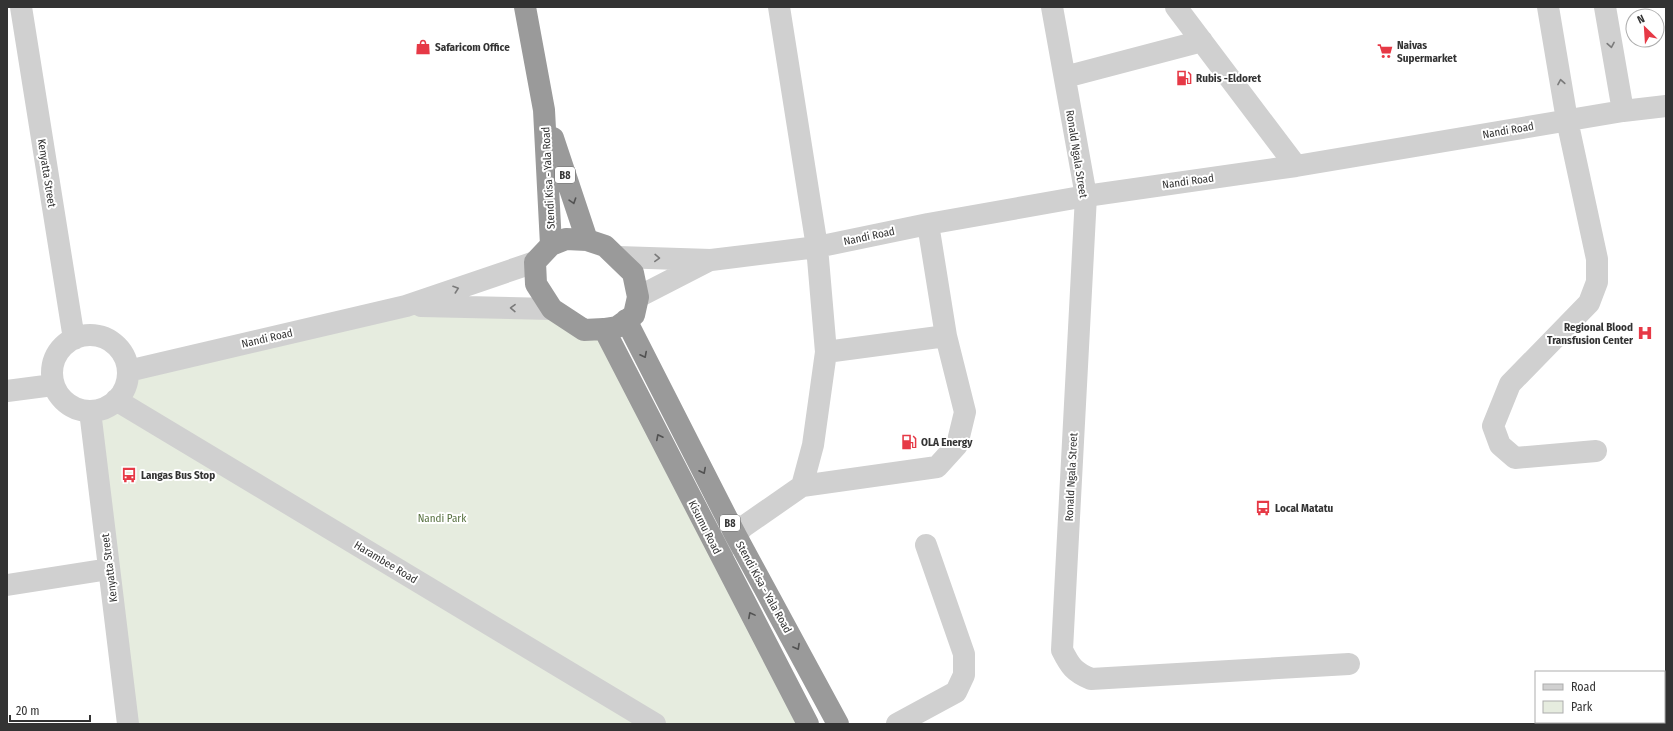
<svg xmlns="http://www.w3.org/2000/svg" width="1673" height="731" font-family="'Fira Sans Condensed',sans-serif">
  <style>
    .green { fill: #e6ecdf }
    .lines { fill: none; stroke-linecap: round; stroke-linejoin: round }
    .minor { stroke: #d0d0d0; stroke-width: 22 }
    .highway { stroke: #9a9a9a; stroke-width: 22 }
    .oneway { stroke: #7a7a7a }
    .oneway2 { stroke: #525252 }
    .labels { text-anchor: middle; stroke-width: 4; stroke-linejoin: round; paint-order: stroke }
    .shield { fill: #fff; stroke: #707070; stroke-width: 1 }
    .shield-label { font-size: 10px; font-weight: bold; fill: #333 }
    .poi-label { font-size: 11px; font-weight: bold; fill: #333; stroke: #fff; text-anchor: start }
    .street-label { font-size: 11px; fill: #333; stroke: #fff }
    .park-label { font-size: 11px; fill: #56703f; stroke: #fff }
  </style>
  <rect width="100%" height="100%" fill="#fff"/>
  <!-- green -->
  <path class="green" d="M408 311 551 314 605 334 806 724H132L96 416C124 405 124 401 134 373Z"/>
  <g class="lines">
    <!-- minor -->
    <path class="minor" d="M21 7 74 339
      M1052 7 1086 196 1062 650C1070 666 1074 672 1091 679L1349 664
      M1176 7 1296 166
      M1548 7 1567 120 1597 259V282L1589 303 1510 384 1493 426 1500 445 1515 458 1596 451
      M1605 7 1623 111
      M1065 77 1202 41
      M618 257 711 260 817 247 928 224 1086 196 1296 166 1623 111 1666 106
      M638 297 710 260
      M421 306 552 309
      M52 373a38 38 0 1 1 76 0a38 38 0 1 1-76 0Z
      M826 352 946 336
      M128 371 406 306 535 262
      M7 391 53 385
      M116 400 655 724
      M90 411 128 724
      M802 486 937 467 957 445 965 412 946 336 928 224
      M724 548 743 527 802 486 813 445 826 352 817 247 779 7
      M7 585 109 569
      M897 724 956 692 964 675V654L926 545"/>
    <!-- highway -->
    <path class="highway" d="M525 7 544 110 551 245
      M553 138 587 240
      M566 239 587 240 605 246 633 273 638 297 634 315 617 327 604 329 584 330 552 309 536 284 535 262 551 245Z
      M626 320 735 534 838 724
      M604 329 808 724"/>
  </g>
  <!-- one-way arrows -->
  <defs><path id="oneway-chevron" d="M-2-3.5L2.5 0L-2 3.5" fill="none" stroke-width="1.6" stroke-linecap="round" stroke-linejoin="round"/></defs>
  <g class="oneway">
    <use href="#oneway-chevron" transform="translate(1611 45) rotate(80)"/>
    <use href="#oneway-chevron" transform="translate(1561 82) rotate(-100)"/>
    <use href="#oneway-chevron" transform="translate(657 258) rotate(2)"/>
    <use href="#oneway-chevron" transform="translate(456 289) rotate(-19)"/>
    <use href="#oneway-chevron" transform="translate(513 308) rotate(-179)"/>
  </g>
  <g class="oneway2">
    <use href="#oneway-chevron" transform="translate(573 201) rotate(72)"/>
    <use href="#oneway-chevron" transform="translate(644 355) rotate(63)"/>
    <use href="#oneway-chevron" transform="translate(659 437) rotate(-117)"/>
    <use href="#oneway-chevron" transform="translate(703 471) rotate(63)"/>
    <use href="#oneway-chevron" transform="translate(751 615) rotate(-118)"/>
    <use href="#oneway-chevron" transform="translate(797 647) rotate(61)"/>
  </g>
  <!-- icons -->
  <defs>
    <symbol id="shop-bare" viewBox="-9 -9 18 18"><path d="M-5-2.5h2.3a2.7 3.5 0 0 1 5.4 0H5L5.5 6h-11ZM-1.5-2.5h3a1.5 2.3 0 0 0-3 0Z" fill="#e63946" stroke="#fff" stroke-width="2.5" paint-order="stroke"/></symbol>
    <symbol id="supermarket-bare" viewBox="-9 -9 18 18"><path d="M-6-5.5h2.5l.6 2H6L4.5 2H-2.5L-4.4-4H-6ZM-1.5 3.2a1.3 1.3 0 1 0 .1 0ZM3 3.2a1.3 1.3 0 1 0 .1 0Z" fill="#e63946" stroke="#fff" stroke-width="2.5" paint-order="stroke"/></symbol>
    <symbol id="fuel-bare" viewBox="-9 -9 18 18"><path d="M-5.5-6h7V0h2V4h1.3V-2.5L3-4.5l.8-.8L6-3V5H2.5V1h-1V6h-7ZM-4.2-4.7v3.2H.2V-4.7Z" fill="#e63946" stroke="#fff" stroke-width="2.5" paint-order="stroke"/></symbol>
    <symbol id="hospital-bare" viewBox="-9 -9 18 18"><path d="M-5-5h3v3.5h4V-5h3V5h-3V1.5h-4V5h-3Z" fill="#e63946" stroke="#fff" stroke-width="2.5" paint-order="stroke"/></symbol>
    <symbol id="bus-bare" viewBox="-9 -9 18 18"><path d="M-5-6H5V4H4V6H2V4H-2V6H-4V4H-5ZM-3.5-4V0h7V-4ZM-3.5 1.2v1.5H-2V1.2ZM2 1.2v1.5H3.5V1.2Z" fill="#e63946" stroke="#fff" stroke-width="2.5" paint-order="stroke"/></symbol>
  </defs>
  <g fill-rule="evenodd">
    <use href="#shop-bare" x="412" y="36" width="22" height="22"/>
    <use href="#supermarket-bare" x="1374" y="40" width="22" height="22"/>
    <use href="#fuel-bare" x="1173" y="67" width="22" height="22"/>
    <use href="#hospital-bare" x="1634" y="322" width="22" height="22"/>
    <use href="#fuel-bare" x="898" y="431" width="22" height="22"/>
    <use href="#bus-bare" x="118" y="464" width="22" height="22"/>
    <use href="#bus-bare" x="1252" y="497" width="22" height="22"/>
  </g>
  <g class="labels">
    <!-- shield labels -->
    <g class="shield">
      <rect x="555" y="167" width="20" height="16" rx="3"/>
      <rect x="720" y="515" width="20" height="16" rx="3"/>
    </g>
    <g class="shield-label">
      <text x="565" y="179">B8</text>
      <text x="730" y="527">B8</text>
    </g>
    <!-- poi labels -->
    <g class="poi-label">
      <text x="1397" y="49">Naivas<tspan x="1397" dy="13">Supermarket</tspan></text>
      <text x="435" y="51">Safaricom Office</text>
      <text x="1196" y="82">Rubis -Eldoret</text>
      <text x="1633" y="331" text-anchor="end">Regional Blood<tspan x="1633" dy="13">Transfusion Center</tspan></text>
      <text x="921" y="446">OLA Energy</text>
      <text x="141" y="479">Langas Bus Stop</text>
      <text x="1275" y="512">Local Matatu</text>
    </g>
    <!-- street labels -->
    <g class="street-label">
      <text transform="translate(1508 130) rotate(-10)" y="4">Nandi Road</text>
      <text transform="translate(1077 154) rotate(81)" y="4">Ronald Ngala Street</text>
      <text transform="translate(47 173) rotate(81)" y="4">Kenyatta Street</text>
      <text transform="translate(548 178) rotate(-93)" y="4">Stendi Kisa - Yala Road</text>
      <text transform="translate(1188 181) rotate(-8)" y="4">Nandi Road</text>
      <text transform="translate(869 236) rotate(-12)" y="4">Nandi Road</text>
      <text transform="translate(267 338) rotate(-13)" y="4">Nandi Road</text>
      <text transform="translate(1071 477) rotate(-87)" y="4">Ronald Ngala Street</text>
      <text transform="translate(705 527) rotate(63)" y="4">Kisumu Road</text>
      <text transform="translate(386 562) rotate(31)" y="4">Harambee Road</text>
      <text transform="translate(109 568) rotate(-97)" y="4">Kenyatta Street</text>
      <text transform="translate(764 587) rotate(61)" y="4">Stendi Kisa - Yala Road</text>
    </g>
    <!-- park labels -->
    <g class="park-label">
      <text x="442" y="522">Nandi Park</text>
    </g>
  </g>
  <!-- border -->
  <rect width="1673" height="731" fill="none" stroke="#333333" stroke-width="16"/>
  <!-- legend -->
  <rect x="1535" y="671" width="130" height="52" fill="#ffffff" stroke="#adadad"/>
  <rect x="1543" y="684" width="20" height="6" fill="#d0d0d0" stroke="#adadad"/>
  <text x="1571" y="691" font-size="12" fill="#333333">Road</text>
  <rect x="1543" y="701" width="20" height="12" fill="#e6ecdf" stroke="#adadad"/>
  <text x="1571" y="711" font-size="12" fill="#333333">Park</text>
  <!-- north arrow -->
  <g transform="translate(1645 28) rotate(335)"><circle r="19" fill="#ffffff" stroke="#adadad"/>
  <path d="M0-3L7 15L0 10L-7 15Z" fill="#e63946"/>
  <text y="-6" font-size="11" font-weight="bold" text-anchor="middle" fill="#333333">N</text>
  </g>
  <!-- scale -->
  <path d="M10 715v6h80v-6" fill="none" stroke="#333333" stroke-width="2"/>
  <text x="16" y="715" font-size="12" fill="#333333" stroke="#ffffff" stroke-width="3" paint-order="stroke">20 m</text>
</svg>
